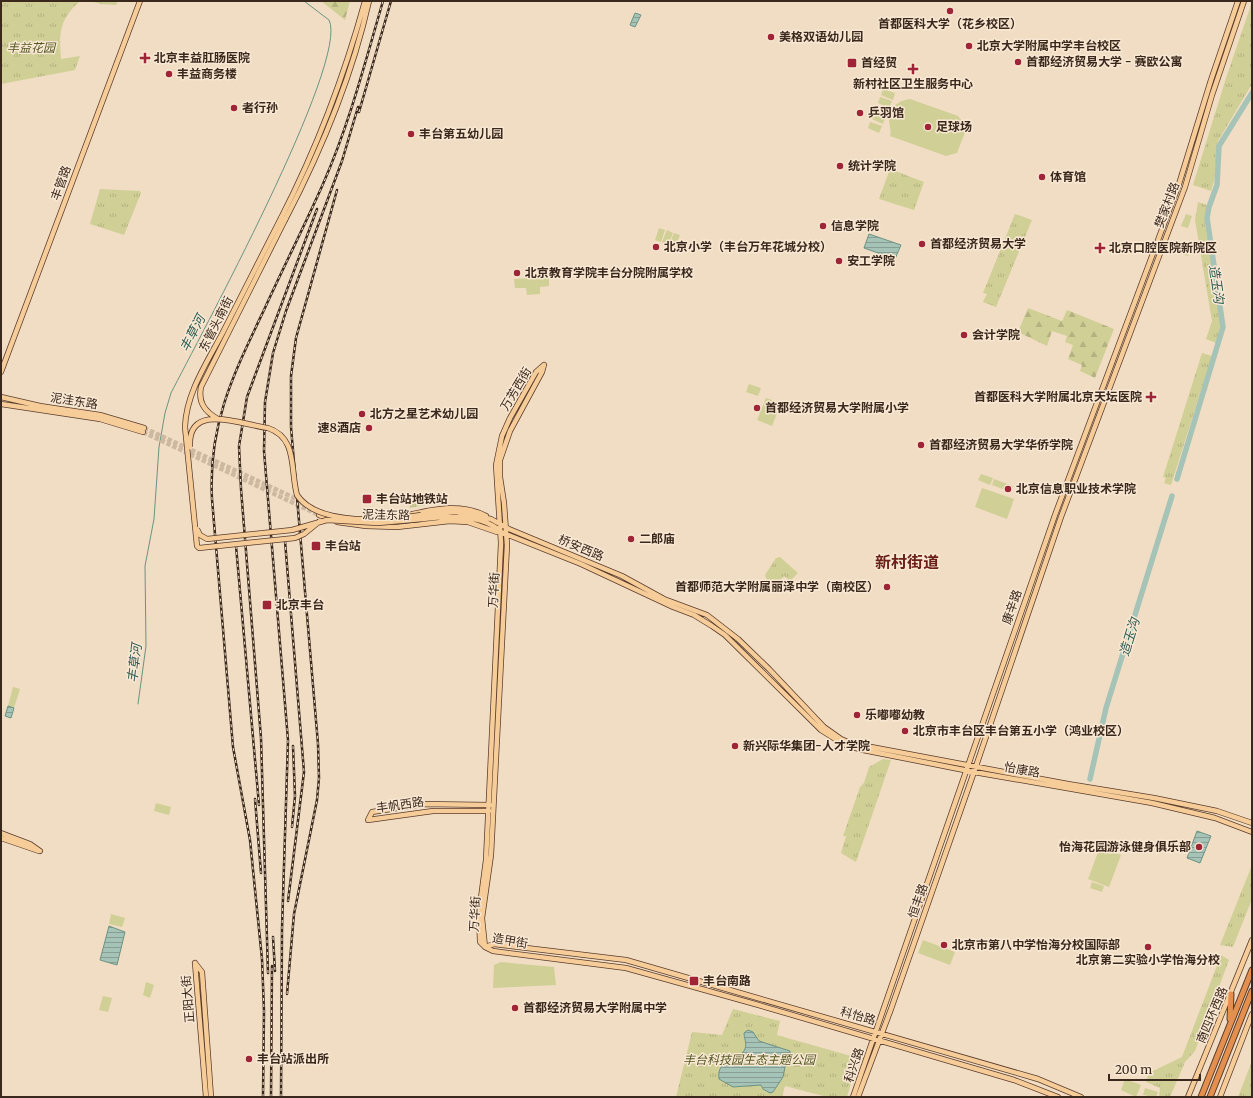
<svg xmlns="http://www.w3.org/2000/svg" width="1253" height="1098" font-family="Merriweather,'Noto Sans SC',serif">
  <style>
    .grass { fill: #d0cf96 }
    .forest { fill: url(#forest-firs) }
    .park { fill: url(#park-tufts) }
    .water { fill: url(#water-rules); stroke: #6b9384 }
    .lines { fill: none; stroke-linecap: round; stroke-linejoin: round }
    .stream { stroke: #6b9384; stroke-width: 1 }
    .river { stroke: #a5c3b7; stroke-width: 5.5 }
    .major-tunnel { stroke: #cdb9a2; stroke-width: 4.5; stroke-dasharray: 4.5 2; stroke-linecap: butt }
    .major-casing { stroke: #5a3c2d; stroke-width: 6 }
    .highway-casing { stroke: #5a3c2d; stroke-width: 7 }
    .major { stroke: #f6cd99; stroke-width: 4.5 }
    .highway { stroke: #e58f4e; stroke-width: 5 }
    .rail-casing { stroke: #3b281d; stroke-width: 2.5 }
    .rail { stroke: #f8e8d3; stroke-width: 1; stroke-dasharray: 3; stroke-linecap: butt }
    .major-bridge-casing { stroke: #5a3c2d; stroke-width: 6; stroke-linecap: butt }
    .major-bridge { stroke: #f6cd99; stroke-width: 4.5 }
    .poi-dot { fill: #9f2435; stroke: #f8e8d3; stroke-width: 1.5 }
    .labels { text-anchor: middle; stroke-width: 3; stroke-linejoin: round; paint-order: stroke }
    .poi-label { font-size: 12px; font-weight: bold; fill: #3b281d; stroke: #f8e8d3; text-anchor: start }
    .park-label { font-size: 12px; font-style: italic; fill: #535923; stroke: #f8e8d3 }
    .street-label { font-size: 12px; fill: #3b281d; stroke: #f8e8d3 }
    .water-label { font-size: 13px; font-style: italic; fill: #2c5c53; stroke: #f8e8d3 }
    .district-label { font-size: 16px; font-weight: bold; fill: #6b201a; stroke: #f8e8d3 }
  </style>
  <defs>
    <pattern id="forest-firs" width="22" height="20" patternUnits="userSpaceOnUse"><rect width="22" height="20" fill="#d0cf96"/><path d="M5 1l3.5 6h-7zM16 11l3.5 6h-7z" fill="#b4b281"/></pattern>
    <pattern id="park-tufts" width="24" height="20" patternUnits="userSpaceOnUse"><rect width="24" height="20" fill="#d0cf96"/><path d="M3 7l-1-3M5 7V3M7 7l1-3M15 17l-1-3M17 17v-4M19 17l1-3" fill="none" stroke="#b4b281"/></pattern>
    <pattern id="water-rules" width="6" height="5" patternUnits="userSpaceOnUse"><rect width="6" height="5" fill="#a5c3b7"/><path d="M0 2.5h6" fill="none" stroke="#889e94"/></pattern>
  </defs>
  <rect width="100%" height="100%" fill="#f1ddc3"/>
  <!-- grass -->
  <path class="grass" d="M883 89 895 93 893 100 881 95Z
    M880 97 892 101 889 108 878 103Z
    M910 99 958 116 967 127 957 153 946 156 890 136C892 130 889 126 889 120 888 108 899 100 910 99Z
    M877 105 889 110 886 116 875 111Z
    M874 113 885 118 883 124 872 119Z
    M870 122 882 126 879 133 868 128Z
    M1186 214 1192 216 1188 228 1181 226Z
    M659 228 665 230 661 242 655 240Z
    M667 230 673 233 668 245 662 242Z
    M674 233 680 235 675 247 669 245Z
    M1176 241 1192 247 1188 256 1172 250Z
    M549 277V286L540 287V294L527 295 526 288H515L514 279Z
    M749 384 761 388 758 396 746 392Z
    M766 398 781 403 772 426 757 420Z
    M981 474 993 478 990 485 978 480Z
    M994 479 1013 486 1011 492 992 485Z
    M982 488 1014 499 1007 519 975 507Z
    M13 687 20 689 14 708 8 706Z
    M156 803 171 807 169 815 154 811Z
    M1108 842 1119 846 1117 852 1105 848Z
    M1100 847 1121 855 1109 887 1088 879Z
    M1092 882 1104 886 1102 892 1090 888Z
    M111 914 125 918 122 927 109 924Z
    M923 940 955 952 950 965 918 953Z
    M501 962 554 967 556 985 493 988 494 965Z
    M146 982 154 985 150 998 143 995Z
    M103 996 112 998 108 1012 99 1010Z
    M1125 1079 1141 1085 1136 1097 1121 1090Z
    M1145 1088 1158 1092 1156 1097 1143 1095Z"/>
  <!-- forest -->
  <path class="forest" d="M321 1H350L345 20Z
    M1028 308 1062 321 1067 310 1114 329 1095 378 1080 371 1082 365 1068 359 1073 345 1065 342 1067 336 1052 331 1047 346 1018 332Z"/>
  <!-- park -->
  <path class="park" d="M1 1H80C59 20 59 33 61 59L80 56 75 70 1 84Z
    M90 1H118L116 5 101 4Z
    M1252 2V84L1218 141 1214 181 1211 191 1193 185 1226 78Z
    M890 169 924 182 914 210 879 199Z
    M100 189 140 191 141 193 124 235 90 224Z
    M1198 202 1207 205 1205 225 1222 321 1216 343 1206 339 1212 321 1195 220Z
    M1015 214 1032 220 996 307 983 302 987 294 983 293Z
    M1202 353 1212 356 1171 485 1164 483 1166 478 1163 477Z
    M448 497V501L410 508 408 501Z
    M780 557 798 573 790 581 784 576 773 588 767 581 765 575 776 558Z
    M883 759 891 760 856 862 841 853 846 836H843L860 787 864 783 869 767Z
    M1252 865V899L1233 947 1220 945Z
    M1221 955 1229 960 1195 1051 1185 1062 1170 1097H1159L1160 1088 1146 1082 1149 1073 1182 1057Z
    M733 1009 780 1021 777 1035 858 1058 847 1097H827L785 1086 782 1097H676L692 1032 722 1035Z
    M1252 1061V1097H1238Z"/>
  <!-- water -->
  <path class="water" d="M635 13 641 15 635 27 630 25Z
    M869 234 901 245 895 259 864 248Z
    M8 706 14 708 11 718 5 716Z
    M1197 831 1211 836 1200 863 1187 858Z
    M109 926 125 932 117 965 100 960Z
    M748 1030 753 1032 759 1041 790 1051V1059L785 1067 783 1077 773 1092 770 1093 763 1089 761 1085 733 1087 719 1079C716 1058 739 1062 745 1049 747 1043 744 1038 744 1033Z"/>
  <g class="lines">
    <!-- stream -->
    <path class="stream" d="M138 704 146 646 145 566 154 519 159 447 165 413 171 393C198 340 350 61 329 20L304 1"/>
    <!-- river -->
    <path class="river" d="M1177 479 1223 327 1207 218 1209 207 1217 185 1219 146 1252 93
      M1090 779 1106 708 1172 496"/>
    <!-- major-tunnel -->
    <path class="major-tunnel" d="M144 428 303 502
      M143 432 319 515"/>
    <defs>
      <path id="major" d="M281 218C317 148 344 77 365 1
        M285 220C321 151 352 77 369 1
        M544 365 536 372 510 418 502 436 496 465 501 543 486 860 479 913 480 942 485 947 493 951 626 968 755 1004 1014 1080 1058 1097
        M1 372 140 1
        M1 397 40 406 100 415 144 428
        M1 404 100 419 143 432
        M319 515 330 520
        M421 515 456 512 491 519 509 529 622 576 664 599 707 615 738 639 769 669 824 727 841 739 850 743 1068 784 1154 798 1217 811 1252 823
        M403 516C431 510 460 502 486 516
        M422 519C446 516 483 514 501 532L581 564 673 607 694 615 712 626 725 635 821 730 845 745 863 750 974 772 1152 803 1215 818 1252 832
        M337 522 366 526 397 527 450 521 468 522 497 532H501
        M489 811H433L368 820 372 812 423 804 490 805
        M1 833 30 844 40 851
        M1 838 39 851
        M485 947 494 944 626 960 1038 1079 1081 1097
        M485 947 482 918 491 855 507 545 504 503 500 477V460L510 431 542 372 544 365
        M195 963 202 972 211 1097
        M195 963 206 1097
        M853 1097 1055 515 1179 184 1211 80 1238 1
        M858 1097 891 1009 974 772 1061 517 1185 187 1212 95 1244 1
        M1188 1097 1252 940
        M1220 1097 1252 1014"/>
      <path id="highway" d="M1230 1019 1231 994
        M1201 1097 1252 970
        M1210 1097 1252 991"/>
    </defs>
    <!-- major casing -->
    <use href="#major" class="major-casing"/>
    <!-- highway casing -->
    <use href="#highway" class="highway-casing"/>
    <!-- major -->
    <use href="#major" class="major"/>
    <!-- highway -->
    <use href="#highway" class="highway"/>
    <defs>
      <path id="rail" d="M359 112 391 1
        M285 541 304 772 288 901
        M236 546 259 805
        M255 799 261 873
        M292 827 295 796 293 746
        M273 937 275 971
        M268 973 261 738 241 489 239 446 247 397 317 209
        M287 994 294 914 317 800 319 778 318 744 291 427V376L296 338 337 190
        M263 1097 264 1011 262 959 250 840 233 747 212 499C208 425 233 375 264 310 283 268 304 227 323 184 349 125 365 63 383 1
        M271 1097 272 966
        M281 1097 282 929 288 740 264 451 265 402 273 353 286 311 342 161 358 107"/>
    </defs>
    <!-- rail casing -->
    <use href="#rail" class="rail-casing"/>
    <!-- rail -->
    <use href="#rail" class="rail"/>
    <defs>
      <path id="major-bridge" d="M281 218C262 256 242 294 223 332 208 361 186 393 185 427L197 546 199 548 295 538 304 534 320 521
        M218 419C204 411 198 402 201 387L285 220
        M190 447C187 401 243 425 268 428 298 438 290 470 297 495 318 527 389 520 421 515
        M197 529 200 535 207 539 292 530 327 520 378 523 422 519"/>
    </defs>
    <!-- major-bridge casing -->
    <use href="#major-bridge" class="major-bridge-casing"/>
    <!-- major-bridge -->
    <use href="#major-bridge" class="major-bridge"/>
  </g>
  <!-- markers -->
  <g class="poi-dot">
    <circle cx="950" cy="11" r="4"/>
    <circle cx="771" cy="37" r="4"/>
    <circle cx="969" cy="46" r="4"/>
    <path d="M143 52h4v4h4v4h-4v4h-4v-4h-4v-4h4z"/>
    <circle cx="1018" cy="62" r="4"/>
    <rect x="847" y="58" width="10" height="10" rx="2"/>
    <path d="M911 63h4v4h4v4h-4v4h-4v-4h-4v-4h4z"/>
    <circle cx="169" cy="74" r="4"/>
    <circle cx="234" cy="108" r="4"/>
    <circle cx="860" cy="113" r="4"/>
    <circle cx="928" cy="127" r="4"/>
    <circle cx="411" cy="134" r="4"/>
    <circle cx="840" cy="166" r="4"/>
    <circle cx="1042" cy="177" r="4"/>
    <circle cx="823" cy="226" r="4"/>
    <circle cx="922" cy="244" r="4"/>
    <circle cx="656" cy="247" r="4"/>
    <path d="M1098 242h4v4h4v4h-4v4h-4v-4h-4v-4h4z"/>
    <circle cx="839" cy="261" r="4"/>
    <circle cx="517" cy="273" r="4"/>
    <circle cx="964" cy="335" r="4"/>
    <path d="M1149 391h4v4h4v4h-4v4h-4v-4h-4v-4h4z"/>
    <circle cx="757" cy="408" r="4"/>
    <circle cx="362" cy="414" r="4"/>
    <circle cx="369" cy="428" r="4"/>
    <circle cx="921" cy="445" r="4"/>
    <circle cx="1008" cy="489" r="4"/>
    <rect x="362" y="494" width="10" height="10" rx="2"/>
    <circle cx="631" cy="539" r="4"/>
    <rect x="311" y="541" width="10" height="10" rx="2"/>
    <circle cx="887" cy="587" r="4"/>
    <rect x="262" y="600" width="10" height="10" rx="2"/>
    <circle cx="857" cy="715" r="4"/>
    <circle cx="905" cy="731" r="4"/>
    <circle cx="735" cy="746" r="4"/>
    <circle cx="1199" cy="847" r="4"/>
    <circle cx="944" cy="945" r="4"/>
    <circle cx="1148" cy="947" r="4"/>
    <rect x="689" y="976" width="10" height="10" rx="2"/>
    <circle cx="515" cy="1008" r="4"/>
    <circle cx="249" cy="1059" r="4"/>
  </g>
  <g class="labels">
    <!-- poi labels -->
    <g class="poi-label">
      <text x="950" y="28" text-anchor="middle">首都医科大学（花乡校区）</text>
      <text x="779" y="41">美格双语幼儿园</text>
      <text x="977" y="50">北京大学附属中学丰台校区</text>
      <text x="154" y="62">北京丰益肛肠医院</text>
      <text x="1026" y="66">首都经济贸易大学 - 赛欧公寓</text>
      <text x="861" y="67">首经贸</text>
      <text x="177" y="78">丰益商务楼</text>
      <text x="913" y="88" text-anchor="middle">新村社区卫生服务中心</text>
      <text x="242" y="112">者行孙</text>
      <text x="868" y="117">乒羽馆</text>
      <text x="936" y="131">足球场</text>
      <text x="419" y="138">丰台第五幼儿园</text>
      <text x="848" y="170">统计学院</text>
      <text x="1050" y="181">体育馆</text>
      <text x="831" y="230">信息学院</text>
      <text x="930" y="248">首都经济贸易大学</text>
      <text x="664" y="251">北京小学（丰台万年花城分校）</text>
      <text x="1109" y="252">北京口腔医院新院区</text>
      <text x="847" y="265">安工学院</text>
      <text x="525" y="277">北京教育学院丰台分院附属学校</text>
      <text x="972" y="339">会计学院</text>
      <text x="1142" y="401" text-anchor="end">首都医科大学附属北京天坛医院</text>
      <text x="765" y="412">首都经济贸易大学附属小学</text>
      <text x="370" y="418">北方之星艺术幼儿园</text>
      <text x="361" y="432" text-anchor="end">速8酒店</text>
      <text x="929" y="449">首都经济贸易大学华侨学院</text>
      <text x="1016" y="493">北京信息职业技术学院</text>
      <text x="376" y="503">丰台站地铁站</text>
      <text x="639" y="543">二郎庙</text>
      <text x="325" y="550">丰台站</text>
      <text x="879" y="591" text-anchor="end">首都师范大学附属丽泽中学（南校区）</text>
      <text x="276" y="609">北京丰台</text>
      <text x="865" y="719">乐嘟嘟幼教</text>
      <text x="913" y="735">北京市丰台区丰台第五小学（鸿业校区）</text>
      <text x="743" y="750">新兴际华集团-人才学院</text>
      <text x="1191" y="851" text-anchor="end">怡海花园游泳健身俱乐部</text>
      <text x="952" y="949">北京市第八中学怡海分校国际部</text>
      <text x="1148" y="964" text-anchor="middle">北京第二实验小学怡海分校</text>
      <text x="703" y="985">丰台南路</text>
      <text x="523" y="1012">首都经济贸易大学附属中学</text>
      <text x="257" y="1063">丰台站派出所</text>
    </g>
    <!-- park labels -->
    <g class="park-label">
      <text x="31" y="52">丰益花园</text>
      <text x="749" y="1064">丰台科技园生态主题公园</text>
    </g>
    <!-- street labels -->
    <g class="street-label">
      <text transform="translate(61 183) rotate(-70)" y="4">丰管路</text>
      <text transform="translate(1167 205) rotate(-69)" y="4">樊家村路</text>
      <text transform="translate(216 324) rotate(-63)" y="4">东管头南街</text>
      <text transform="translate(516 389) rotate(-59)" y="4">万芳西街</text>
      <text transform="translate(74 401) rotate(9)" y="4">泥洼东路</text>
      <text transform="translate(386 515) rotate(1)" y="4">泥洼东路</text>
      <text transform="translate(581 548) rotate(23)" y="4">桥安西路</text>
      <text transform="translate(494 590) rotate(-87)" y="4">万华街</text>
      <text transform="translate(1012 607) rotate(-71)" y="4">康辛路</text>
      <text transform="translate(1022 770) rotate(10)" y="4">怡康路</text>
      <text transform="translate(400 805) rotate(-8)" y="4">丰帆西路</text>
      <text transform="translate(918 901) rotate(-71)" y="4">恒丰路</text>
      <text transform="translate(475 914) rotate(-87)" y="4">万华街</text>
      <text transform="translate(510 941) rotate(10)" y="4">造甲街</text>
      <text transform="translate(188 999) rotate(-95)" y="4">正阳大街</text>
      <text transform="translate(1212 1015) rotate(-67)" y="4">南四环西路</text>
      <text transform="translate(858 1016) rotate(16)" y="4">科怡路</text>
      <text transform="translate(854 1065) rotate(-71)" y="4">科兴路</text>
    </g>
    <!-- water labels -->
    <g class="water-label">
      <text transform="translate(1217 284) rotate(82)" y="5">造玉沟</text>
      <text transform="translate(192 333) rotate(-63)" y="5">丰草河</text>
      <text transform="translate(1129 637) rotate(-73)" y="5">造玉沟</text>
      <text transform="translate(134 663) rotate(-83)" y="5">丰草河</text>
    </g>
    <!-- district labels -->
    <g class="district-label">
      <text x="907" y="568">新村街道</text>
    </g>
  </g>
  <!-- border -->
  <rect width="1253" height="1098" fill="none" stroke="#3b281d" stroke-width="4"/>
  <!-- scale -->
  <path d="M1109 1074v6h91v-6" fill="none" stroke="#3b281d" stroke-width="2"/>
  <text x="1115" y="1074" font-size="12" fill="#3b281d" stroke="#f8e8d3" stroke-width="3" paint-order="stroke">200 m</text>
</svg>
